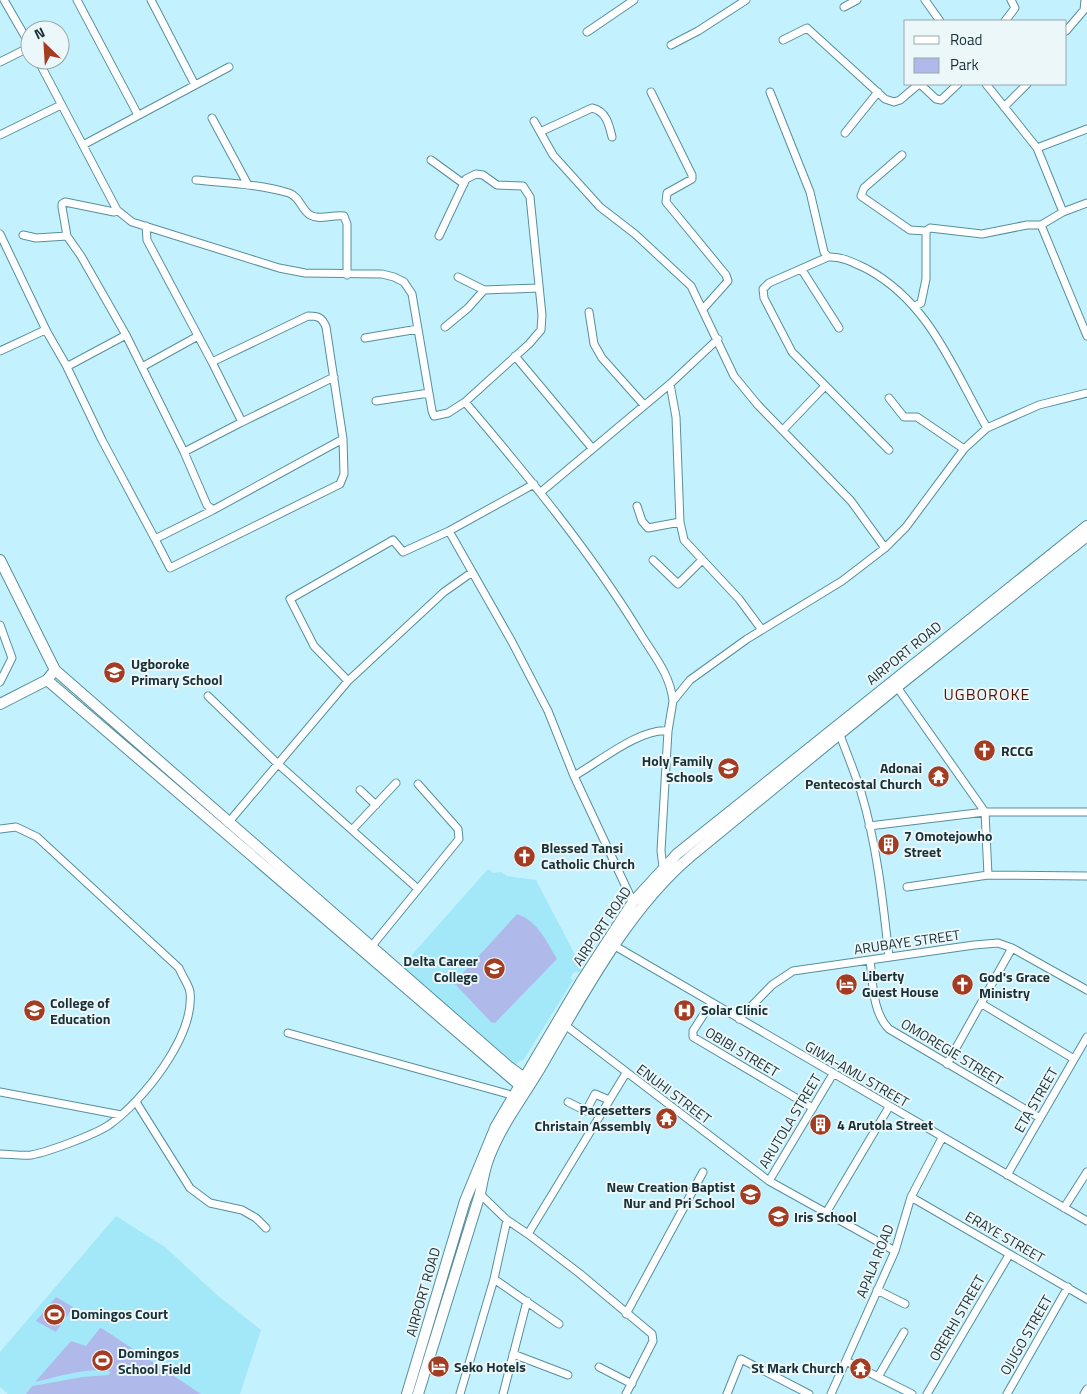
<svg xmlns="http://www.w3.org/2000/svg" width="1087" height="1394" font-family="'Titillium Web',sans-serif">
  <style>
    .built { fill: #a3e8f9 }
    .green { fill: #afbaea }
    .lines { fill: none; stroke-linecap: round; stroke-linejoin: round }
    .street-casing { stroke: #578f9d; stroke-width: 9 }
    .secondary-casing { stroke: #578f9d; stroke-width: 12 }
    .street { stroke: #fff; stroke-width: 7 }
    .secondary { stroke: #fff; stroke-width: 10 }
    .labels { text-anchor: middle; stroke-width: 4; stroke-linejoin: round; paint-order: stroke }
    .street-label { font-size: 14px; fill: #193136; stroke: #ecf7fa }
    .poi-label { font-size: 14px; font-weight: bold; fill: #193136; stroke: #ecf7fa; text-anchor: start }
    .quarter-label { font-size: 16px; letter-spacing: 1px; fill: #571504; stroke: #ecf7fa }
  </style>
  <rect width="100%" height="100%" fill="#c3f1fd"/>
  <!-- built -->
  <path class="built" d="M488 869 493 873 501 872 507 876 536 880 584 972H574L570 978 573 980 524 1059 514 1065 402 966Z
    M116 1216 165 1247 217 1295 261 1330 240 1394H8L0 1387V1352Z"/>
  <!-- green -->
  <path class="green" d="M517 914C538 921 546 941 557 959L495 1023 491 1022 454 983Z
    M56 1297 73 1307 56 1332 36 1321Z
    M100 1328 103 1329 201 1394H26L32 1386 83 1377 108 1375 111 1372C93 1366 53 1378 35 1382L71 1341 86 1346Z"/>
  <g class="lines">
    <defs>
      <path id="street" d="M4 0 30 45
        M77 0 138 115
        M151 0 195 85
        M925 0 940 21
        M844 7 857 0
        M1005 21 1015 8 1011 0
        M1066 31 1084 10 1085 0
        M587 32 634 0
        M783 40 807 28 885 99 894 102 900 100 919 84
        M671 45 698 31 746 0
        M38 60 117 210 132 222 279 268 305 273 382 274 394 277 404 282 412 294 432 411 434 416 448 413 465 402 529 344 541 330 542 315 530 197 523 186 497 185 483 175 476 174 466 179 439 236
        M0 62 30 47
        M920 84 936 99 941 100 958 84
        M986 84 1037 148 1063 212
        M651 92 692 175V179L667 193 666 202 726 275 728 281 703 309
        M770 92 810 192 824 252 828 257C842 256 854 263 867 269 930 303 953 369 987 428
        M1004 107 1027 84
        M212 118 248 185
        M534 121 553 155 600 207 635 234 691 286 734 376 757 404 851 501 885 548
        M540 132 592 108C606 111 609 124 612 137
        M845 133 878 92
        M0 135 61 105
        M83 145 229 67
        M1037 148 1087 129
        M902 155 864 188 861 196 910 230 926 231 930 228 982 234 1027 225H1041L1063 212 1087 203
        M431 160 464 184
        M196 180C227 183 259 184 289 193 300 197 301 209 310 215 320 221 333 214 344 216L347 224V275
        M117 210 114 212 65 202 62 204V207L67 236 81 256 126 335 184 452 207 505 213 510 343 439 326 327C322 317 318 316 308 316L212 362 147 240 146 226
        M1041 225 1087 336
        M0 234 47 332
        M23 235 36 238 67 236
        M828 257 769 283 763 289 764 298 792 352 889 450
        M802 270 839 328
        M458 277 484 290
        M915 306 921 303 926 279V231
        M589 312 594 344 602 358 644 405
        M445 327 468 308 484 290 539 288
        M365 338 418 329
        M0 351 43 331 47 332 66 365H70L126 335
        M515 356 592 448
        M66 365 102 440 155 539
        M142 367 198 336
        M670 384 676 417 680 522 684 540 739 599 762 630
        M889 398 904 417H917L964 449
        M376 401 429 393
        M465 402C528 476 589 550 640 633 654 656 670 674 673 701
        M242 422 334 377
        M783 430 825 386
        M184 452 242 422 212 362
        M541 492 670 384 718 339
        M637 506 642 521 648 528 680 522
        M213 510 155 539 170 568 340 484 344 474 343 439
        M449 531 512 642 548 711 574 776 633 902
        M653 560 678 584 702 560
        M0 625 12 658 0 682
        M348 681 314 646 290 599 393 540 403 552 449 531 534 484
        M897 687 985 812H1087
        M208 696 278 764 418 889
        M840 735C847 754 855 773 861 792 877 845 883 902 889 957
        M574 776C599 762 640 728 668 731
        M360 790 376 805
        M228 823 348 681 444 592 471 573
        M869 826 985 812 988 875
        M0 829 16 827 37 837 179 968C182 976 189 985 190 992 195 1036 143 1101 109 1125 94 1135 48 1152 31 1155 21 1156 10 1154 0 1154
        M352 830 396 783
        M663 867 661 851 668 731 673 701 690 680 747 639 842 581 885 548 906 527 964 449 987 428 1039 405 1087 393
        M907 887 988 875 1087 876
        M615 946 1087 1221
        M371 947 459 839 458 829 418 784
        M870 960C873 982 872 1012 889 1029L1040 1118
        M711 1003 693 1031V1037L813 1108
        M982 1004 1074 1059
        M739 1019 772 985 793 971 974 945 998 943 1012 948 1087 990
        M565 1025 769 1181 895 1251
        M288 1033 508 1094
        M947 1064 1012 948
        M0 1092 121 1115
        M136 1102 190 1188 210 1203 242 1210 256 1218 266 1228
        M568 1102 586 1111 595 1094 609 1100
        M1007 1175 1087 1037
        M769 1181 833 1074
        M480 1194 507 1220 528 1234 579 1273 652 1334 653 1341 626 1394
        M911 1197 1087 1299
        M1064 1208 1087 1172
        M826 1213 889 1107
        M528 1234 626 1073
        M494 1279 559 1324
        M877 1290 905 1304
        M626 1314 703 1172
        M513 1354 568 1375
        M846 1361 912 1394
        M599 1367 632 1384
        M878 1377 904 1332
        M460 1394 494 1279 507 1220
        M503 1394 527 1301
        M727 1394 741 1359 809 1394
        M831 1394 895 1251 911 1197 942 1138
        M927 1394 1009 1255
        M1007 1394 1068 1287
        M1084 1394 1087 1389"/>
      <path id="secondary" d="M0 560 55 670 47 680 0 704
        M55 670 508 1066 530 1082
        M47 680 524 1089
        M407 1394 465 1201 496 1126 581 982 633 902 677 854 1087 526
        M418 1394 480 1194C482 1183 484 1171 488 1160 500 1126 524 1096 542 1065 583 994 629 908 691 856L897 687 1087 536"/>
    </defs>
    <!-- street casing -->
    <use href="#street" class="street-casing"/>
    <!-- secondary casing -->
    <use href="#secondary" class="secondary-casing"/>
    <!-- street -->
    <use href="#street" class="street"/>
    <!-- secondary -->
    <use href="#secondary" class="secondary"/>
  </g>
  <!-- icons -->
  <defs>
    <symbol id="school-disc" viewBox="-11 -11 22 22"><circle r="9.5" fill="#a43c22" stroke="#ecf7fa"/><path d="M0-5L7-2L0 1L-7-2ZM-4 1L0 2.5L4 1V4Q0 6-4 4Z" fill="#fff"/></symbol>
    <symbol id="church-disc" viewBox="-11 -11 22 22"><circle r="9.5" fill="#a43c22" stroke="#ecf7fa"/><path d="M-1.2-6h2.4v3.5h3.3v2.4h-3.3V6h-2.4V-.1h-3.3v-2.4h3.3Z" fill="#fff"/></symbol>
    <symbol id="temple-disc" viewBox="-11 -11 22 22"><circle r="9.5" fill="#a43c22" stroke="#ecf7fa"/><path d="M0-6L5-2H3V0L6.5 2.5H4V6H1.5V3h-3V6H-4V2.5H-6.5L-3 0V-2H-5Z" fill="#fff"/></symbol>
    <symbol id="building-disc" viewBox="-11 -11 22 22"><circle r="9.5" fill="#a43c22" stroke="#ecf7fa"/><path d="M-4-6H4V6H1V3H-1V6H-4ZM-2.5-4.3h1.7v1.8h-1.7ZM.8-4.3h1.7v1.8H.8ZM-2.5-1h1.7V.8h-1.7ZM.8-1h1.7V.8H.8Z" fill="#fff"/></symbol>
    <symbol id="hotel-disc" viewBox="-11 -11 22 22"><circle r="9.5" fill="#a43c22" stroke="#ecf7fa"/><path d="M-6-4.5h1.5V1H6V5H4.5V3h-9V5H-6ZM-4 0a1.8 1.8 0 1 1 3.6 0ZM.5 0V-2.5h3Q6-2.5 6 0Z" fill="#fff"/></symbol>
    <symbol id="hospital-disc" viewBox="-11 -11 22 22"><circle r="9.5" fill="#a43c22" stroke="#ecf7fa"/><path d="M-5-5h3v3.5h4V-5h3V5h-3V1.5h-4V5h-3Z" fill="#fff"/></symbol>
    <symbol id="stadium-disc" viewBox="-11 -11 22 22"><circle r="9.5" fill="#a43c22" stroke="#ecf7fa"/><path d="M0-5a6.5 5 0 1 0 0 10a6.5 5 0 1 0 0-10ZM-3.5-1.8h7v3.6h-7Z" fill="#fff"/></symbol>
  </defs>
  <g fill-rule="evenodd">
    <use href="#school-disc" x="102" y="660" width="25" height="25"/>
    <use href="#church-disc" x="972" y="738" width="25" height="25"/>
    <use href="#school-disc" x="716" y="756" width="25" height="25"/>
    <use href="#temple-disc" x="926" y="764" width="25" height="25"/>
    <use href="#building-disc" x="876" y="832" width="25" height="25"/>
    <use href="#church-disc" x="512" y="844" width="25" height="25"/>
    <use href="#school-disc" x="482" y="956" width="25" height="25"/>
    <use href="#hotel-disc" x="834" y="972" width="25" height="25"/>
    <use href="#church-disc" x="950" y="972" width="25" height="25"/>
    <use href="#hospital-disc" x="672" y="998" width="25" height="25"/>
    <use href="#school-disc" x="22" y="998" width="25" height="25"/>
    <use href="#temple-disc" x="654" y="1106" width="25" height="25"/>
    <use href="#building-disc" x="808" y="1112" width="25" height="25"/>
    <use href="#school-disc" x="738" y="1182" width="25" height="25"/>
    <use href="#school-disc" x="766" y="1204" width="25" height="25"/>
    <use href="#stadium-disc" x="42" y="1302" width="25" height="25"/>
    <use href="#stadium-disc" x="90" y="1348" width="25" height="25"/>
    <use href="#hotel-disc" x="426" y="1354" width="25" height="25"/>
    <use href="#temple-disc" x="848" y="1356" width="25" height="25"/>
  </g>
  <g class="labels">
    <!-- street labels -->
    <g class="street-label">
      <text transform="translate(904 653) rotate(-39)" y="5">AIRPORT ROAD</text>
      <text transform="translate(602 926) rotate(-56)" y="5">AIRPORT ROAD</text>
      <text transform="translate(907 942) rotate(-8)" y="5">ARUBAYE STREET</text>
      <text transform="translate(742 1052) rotate(31)" y="5">OBIBI STREET</text>
      <text transform="translate(952 1052) rotate(31)" y="5">OMOREGIE STREET</text>
      <text transform="translate(857 1074) rotate(30)" y="5">GIWA-AMU STREET</text>
      <text transform="translate(674 1094) rotate(37)" y="5">ENUHI STREET</text>
      <text transform="translate(1036 1100) rotate(-60)" y="5">ETA STREET</text>
      <text transform="translate(790 1121) rotate(-59)" y="5">ARUTOLA STREET</text>
      <text transform="translate(1005 1237) rotate(30)" y="5">ERAYE STREET</text>
      <text transform="translate(875 1261) rotate(-68)" y="5">APALA ROAD</text>
      <text transform="translate(423 1292) rotate(-74)" y="5">AIRPORT ROAD</text>
      <text transform="translate(957 1318) rotate(-60)" y="5">ORERHI STREET</text>
      <text transform="translate(1026 1335) rotate(-60)" y="5">OJUGO STREET</text>
    </g>
    <!-- poi labels -->
    <g class="poi-label">
      <text x="131" y="669">Ugboroke<tspan x="131" dy="16">Primary School</tspan></text>
      <text x="1001" y="756">RCCG</text>
      <text x="713" y="766" text-anchor="end">Holy Family<tspan x="713" dy="16">Schools</tspan></text>
      <text x="922" y="773" text-anchor="end">Adonai<tspan x="922" dy="16">Pentecostal Church</tspan></text>
      <text x="904" y="841">7 Omotejowho<tspan x="904" dy="16">Street</tspan></text>
      <text x="541" y="853">Blessed Tansi<tspan x="541" dy="16">Catholic Church</tspan></text>
      <text x="478" y="966" text-anchor="end">Delta Career<tspan x="478" dy="16">College</tspan></text>
      <text x="862" y="981">Liberty<tspan x="862" dy="16">Guest House</tspan></text>
      <text x="979" y="982">God's Grace<tspan x="979" dy="16">Ministry</tspan></text>
      <text x="50" y="1008">College of<tspan x="50" dy="16">Education</tspan></text>
      <text x="701" y="1015">Solar Clinic</text>
      <text x="651" y="1115" text-anchor="end">Pacesetters<tspan x="651" dy="16">Christain Assembly</tspan></text>
      <text x="837" y="1130">4 Arutola Street</text>
      <text x="735" y="1192" text-anchor="end">New Creation Baptist<tspan x="735" dy="16">Nur and Pri School</tspan></text>
      <text x="794" y="1222">Iris School</text>
      <text x="71" y="1319">Domingos Court</text>
      <text x="118" y="1358">Domingos<tspan x="118" dy="16">School Field</tspan></text>
      <text x="454" y="1372">Seko Hotels</text>
      <text x="844" y="1373" text-anchor="end">St Mark Church</text>
    </g>
    <!-- quarter labels -->
    <g class="quarter-label">
      <text x="987" y="700">UGBOROKE</text>
    </g>
  </g>
  <!-- legend -->
  <rect x="904" y="20" width="162" height="65" fill="#ecf7fa" stroke="#98a8ac"/>
  <rect x="914" y="36" width="25" height="8" fill="#ffffff" stroke="#98a8ac"/>
  <text x="950" y="45" font-size="15" fill="#193136">Road</text>
  <rect x="914" y="58" width="25" height="15" fill="#afbaea" stroke="#98a8ac"/>
  <text x="950" y="70" font-size="15" fill="#193136">Park</text>
  <!-- north arrow -->
  <g transform="translate(45 45) rotate(335)"><circle r="24" fill="#ecf7fa" stroke="#98a8ac"/>
  <path d="M0-4L9 19L0 12L-9 19Z" fill="#a43c22"/>
  <text y="-8" font-size="14" font-weight="bold" text-anchor="middle" fill="#193136">N</text>
  </g>
</svg>
